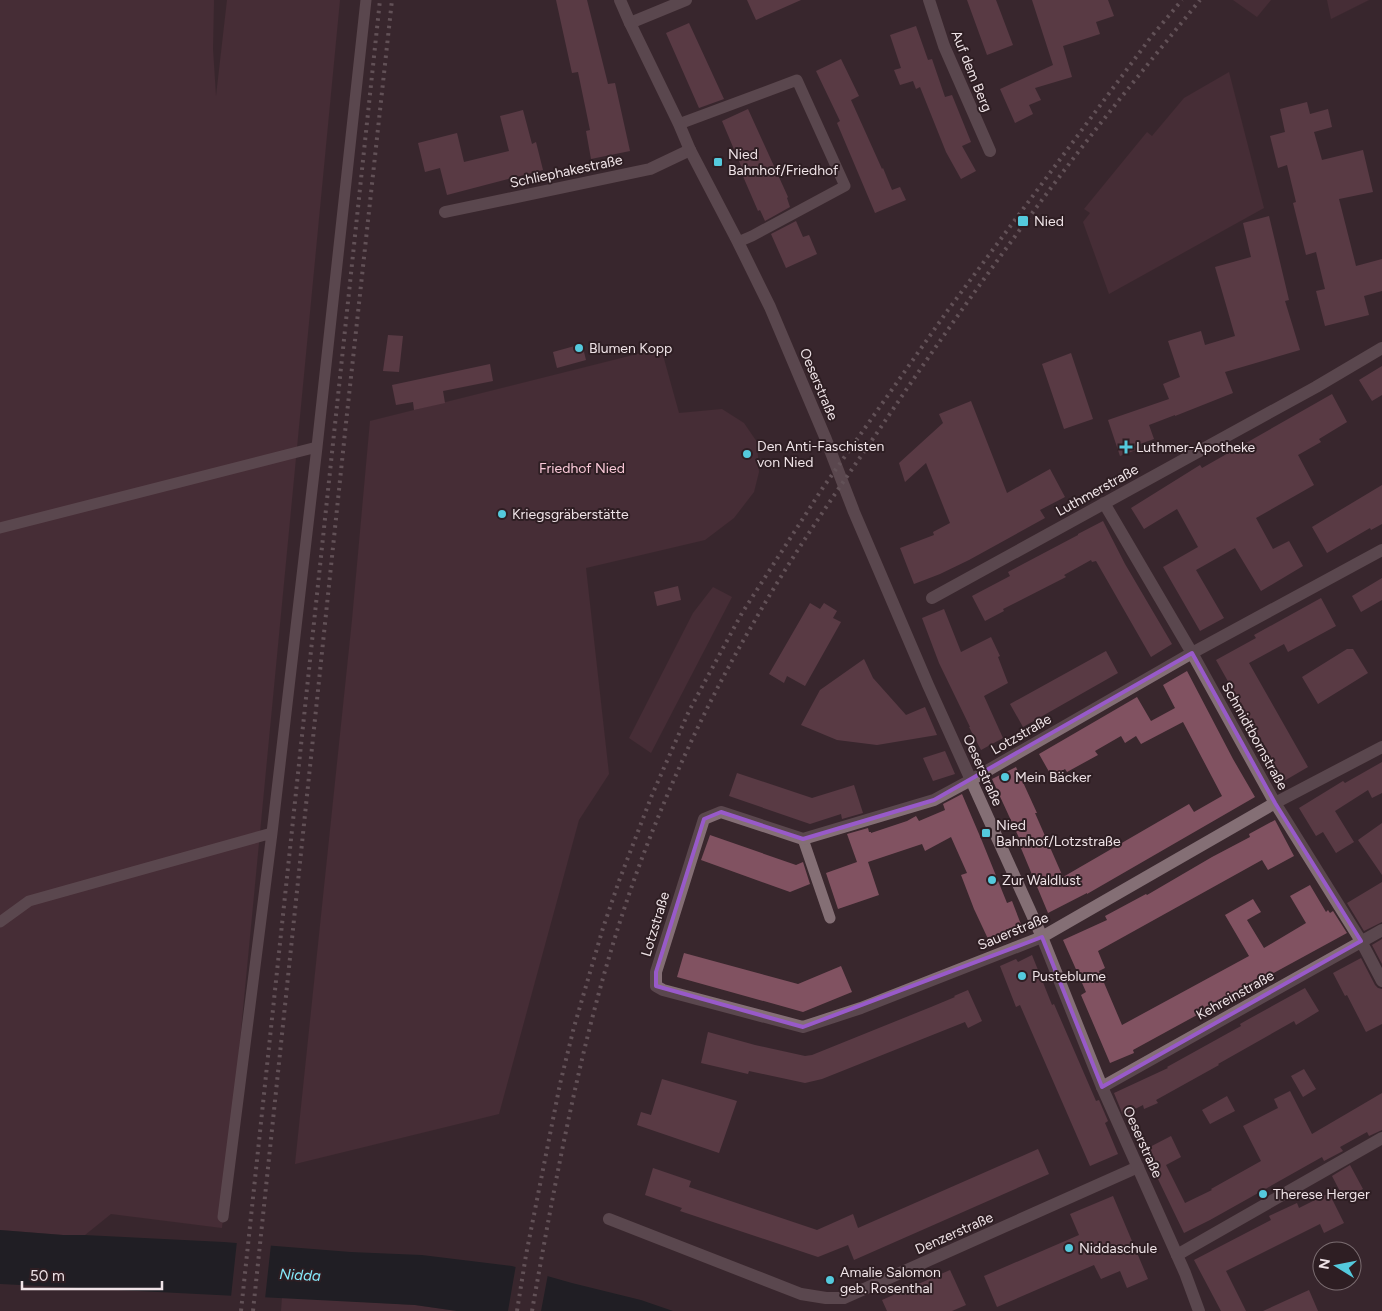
<svg xmlns="http://www.w3.org/2000/svg" width="1382" height="1311" font-family="Figtree,sans-serif">
  <style>
    .green { fill: #573540 }
    .water { fill: #031619 }
    .pier { fill: #39272d }
    .building { fill: #815261 }
    .lines { fill: none; stroke-linecap: round; stroke-linejoin: round }
    .service { stroke: #846f75; stroke-width: 11 }
    .minor { stroke: #846f75; stroke-width: 12 }
    .tertiary { stroke: #846f75; stroke-width: 12 }
    .rail { stroke: #94858a; stroke-width: 4; stroke-dasharray: 2.5 5; stroke-linecap: butt }
    .marked { fill: none; stroke: #985ac9; stroke-width: 4; stroke-linejoin: round }
    .poi-dot { fill: #54cadd; stroke: #2e1e23; stroke-width: 2 }
    .labels { text-anchor: middle; stroke-width: 4; stroke-linejoin: round; paint-order: stroke }
    .street-label { font-size: 14px; fill: #efe3e7; stroke: #2e1e23 }
    .poi-label { font-size: 14px; fill: #efe3e7; stroke: #2e1e23; text-anchor: start }
    .park-label { font-size: 14px; fill: #fac9d8; stroke: #2e1e23 }
    .water-label { font-size: 15px; font-style: italic; fill: #86eafb; stroke: #2e1e23 }
  </style>
  <rect width="100%" height="100%" fill="#39272d"/>
  <!-- green -->
  <path class="green" d="M0 0H214L213 49 216 96 227 0H340L222 1228 111 1214 85 1235H63L0 1230Z
    M1233 0H1271L1257 17Z
    M1327 0H1369L1331 19Z
    M1229 72 1264 208 1109 294 1083 222 1090 213 1084 209 1147 132 1152 136 1184 98Z
    M661 348 679 413 722 409 744 423 757 442 759 472 754 492 734 518 705 540 586 568 609 774 579 820 499 1114 295 1164 352 620 370 421Z
    M713 587 732 597 651 753 629 738 693 613Z
    M282 1297 415 1305 457 1311H281Z"/>
  <!-- water -->
  <path class="water" d="M0 1230 63 1235H85L224 1242 351 1252 422 1255 512 1266 572 1283 641 1300 673 1311H457L415 1305 0 1284Z"/>
  <!-- pier -->
  <path class="pier" d="M237 1241 271 1244 265 1299 231 1297Z
    M516 1265 548 1274 541 1311H508Z"/>
  <!-- building -->
  <path class="building" d="M556 0H587L608 84 615 83 630 151 591 159 586 131 590 130 578 72 572 73Z
    M747 0H801L756 20Z
    M967 0H996L1013 45 987 55Z
    M1032 0H1108L1114 16 1096 22 1100 34 1063 46 1072 77 1035 88 1041 100 1029 105 1033 114 1015 123 1000 89 1053 65Z
    M689 23 724 99 699 108 666 33Z
    M916 26 928 60 932 59 945 97 952 95 971 142 962 146 976 171 961 179 946 152 920 87 916 89 913 81 900 85 894 70 901 68 890 35Z
    M841 59 859 96 851 100 882 169 883 168 892 190 900 187 906 200 875 213 837 123 840 121 816 71Z
    M1307 102 1310 114 1328 109 1332 127 1314 132 1322 160 1363 150 1373 192 1339 199 1356 266 1382 259V291L1364 296 1369 315 1325 326 1316 291 1325 289 1316 252 1306 255 1293 203 1296 202 1287 165 1278 168 1270 136 1285 132 1280 109Z
    M748 109 788 197 787 198 790 207 765 221 760 210 758 211 742 174 744 173 722 121Z
    M523 110 532 144 536 142 543 170 447 195 440 168 425 172 418 143 457 133 464 162 509 151 500 116Z
    M1269 216 1289 300 1285 301 1300 350 1225 372 1233 393 1175 416V415L1149 425 1154 439 1134 446 1136 450 1120 456 1108 420 1169 399 1163 384 1180 377 1168 341 1201 331 1205 345 1235 336 1215 267 1251 257 1243 223Z
    M796 221 803 237 809 235 817 254 786 268 771 234Z
    M388 335 403 336 399 372 383 371Z
    M582 344 586 360 557 368 553 352Z
    M1071 353 1093 419 1064 429 1042 364Z
    M490 364 493 381 443 391 445 403 414 410 413 402 396 405 392 385Z
    M1382 366V395L1372 401 1359 380Z
    M1332 394 1347 422 1319 439 1321 442 1298 455 1314 485 1256 518 1273 549 1289 541 1303 566 1261 591 1235 548 1196 570 1224 618 1200 631 1163 567 1198 547 1192 536 1177 509 1144 529 1131 508 1200 465 1202 468Z
    M971 401 1007 493 1050 469 1065 497 1040 510 1045 518 969 560 940 574 914 584 900 548 934 535 933 532 950 523 926 463 905 482 899 463 943 423 939 414Z
    M1382 485V524L1371 530 1370 528 1327 553 1312 527Z
    M1103 521 1125 564 1172 644 1151 657 1096 561 1092 562 1091 560 1064 575 1066 577 1003 609 1004 611 985 621 972 596 1010 576 1008 572 1078 535V534Z
    M1382 578V600L1361 612 1352 596Z
    M678 586 681 600 657 606 654 592Z
    M1321 598 1336 626 1288 652 1284 644 1249 663 1308 767 1284 781 1216 660 1256 638 1254 635Z
    M810 603 820 609 824 603 837 611 833 618 841 622 805 686 787 676 784 683 769 674Z
    M944 609 961 652 991 637 1000 656 998 657 1008 683 984 696 1003 738 981 750 969 727H970L939 663 922 618Z
    M1347 649H1353L1368 673 1318 704 1302 677Z
    M1106 651 1118 673 1023 727 1010 704Z
    M864 659 873 678 906 715 925 707 937 735 877 745 837 740 801 725 820 690Z
    M1187 671 1233 759 1255 797 1087 894V893L1048 913 1018 841 1020 840 992 779 1016 767 1037 813H1035L1063 877 1189 804 1194 812 1222 796 1183 722 1141 744 1136 736 1125 743 1121 736 1095 751 1098 755 1067 772 1065 769 1052 777 1039 754 1137 697 1151 721 1175 708 1163 685Z
    M945 751 955 774 933 781 923 758Z
    M1382 762V793L1372 798 1368 790 1335 811 1354 842 1336 853 1323 832 1316 836 1299 808 1343 781 1345 783Z
    M737 773 812 798 854 785 863 813 842 819 841 814 810 824 729 796Z
    M962 794 982 841 1007 903 1012 901 1022 927 989 941 974 909 961 875 967 873 951 837 925 851 922 844 868 862 879 895 838 909 826 873 857 862 847 834 868 828 869 832H871V833L907 821 916 816 919 821 945 810 943 804Z
    M1275 820 1294 856 1268 870 1262 860 1098 951 1105 968 1099 971 1122 1025 1249 956 1225 915 1253 899 1261 912 1247 920 1264 948 1306 923 1290 896 1310 885 1326 912 1328 910 1330 913 1333 911 1347 933 1133 1050 1134 1053 1110 1063 1081 995 1086 992 1063 940 1107 920 1105 916 1146 894 1147 895 1212 857 1250 837 1249 834Z
    M1382 823V875L1358 840Z
    M710 835 796 865 803 862 810 884 790 892 701 860Z
    M1382 882V922L1364 931 1347 903Z
    M1382 939V964L1372 945Z
    M684 953 798 984 841 966 852 992 803 1012 677 977Z
    M1032 955 1052 1005 1054 1004 1096 1101 1099 1100 1108 1121 1105 1123 1118 1154 1090 1166 1020 1005 1016 1007 1000 966 1016 959 1018 962Z
    M1361 958 1375 985 1378 988 1382 989V1024L1366 1032 1347 995 1345 996 1333 973Z
    M1305 988 1319 1011 1296 1025 1294 1021 1218 1064 1219 1065 1156 1100 1158 1103 1144 1109 1143 1105 1123 1115 1114 1093 1168 1068 1167 1067 1241 1026 1240 1024 1247 1020Z
    M968 990 982 1021 968 1028 965 1022 822 1079 805 1083 749 1071 748 1074 701 1063 708 1032 755 1045 805 1056 812 1055 931 1007 955 997 954 996Z
    M1304 1069 1316 1089 1303 1097 1291 1076Z
    M662 1079 737 1101 719 1153 637 1125 641 1112 651 1115Z
    M1290 1091 1312 1134 1382 1093V1130L1369 1136 1367 1132 1340 1147 1343 1151 1324 1161 1322 1157 1210 1220 1184 1233 1144 1150 1171 1136 1181 1157 1166 1165 1185 1203 1212 1190 1211 1189 1261 1161 1243 1126 1278 1108 1274 1099Z
    M1227 1096 1235 1111 1210 1124 1202 1110Z
    M1038 1149 1049 1174 854 1260 848 1245 818 1257 680 1211 682 1208 645 1195 653 1168 691 1181 689 1187 817 1230 853 1214 858 1228Z
    M1350 1165 1363 1189 1344 1199 1332 1176Z
    M1329 1193 1344 1223 1324 1233 1320 1224 1226 1271 1246 1311H1221L1194 1260 1271 1220 1269 1216 1297 1203 1299 1208Z
    M1113 1196 1148 1279 1127 1288 1120 1271 1101 1279 1094 1265 997 1307 984 1276 1079 1235 1070 1214Z
    M950 1270 966 1305 952 1311H887L882 1300Z
    M1309 1290 1318 1311H1263Z"/>
  <g class="lines">
    <!-- service -->
    <path class="service" d="M679 124 797 80 845 186 752 236 738 242
      M0 528 317 447
      M803 839 830 918
      M0 922 29 901 272 833
      M223 1217 272 833 317 447 366 0"/>
    <!-- minor -->
    <path class="minor" d="M929 0 944 46 990 151
      M630 23 686 0
      M445 212 650 169 690 150
      M1104 503 1192 653 1275 803 1361 941 1382 981
      M1382 550 1192 653 971 780 934 800 803 839 721 812 704 819 656 972V986L663 990 803 1027 861 1008 1042 937 1275 803 1382 747
      M932 598 1316 387 1382 348
      M1102 1087 1382 930
      M609 1219 801 1294 826 1298H844L1138 1167
      M1177 1255 1382 1138"/>
    <!-- tertiary -->
    <path class="tertiary" d="M620 0 630 23 679 124 690 150 738 242 770 307 825 437 854 512 928 685 1042 937 1102 1087 1185 1273 1199 1311"/>
    <!-- rail -->
    <path class="rail" d="M241 1311 380 0
      M253 1311 346 423 392 0
      M517 1311 526 1255 560 1084 574 1027 603 928 619 881 652 795 689 711 742 613 822 489 948 310 1151 37 1182 0
      M532 1311C560 1154 589 995 647 845 677 768 712 693 754 622 792 555 837 491 881 427 938 342 998 258 1060 176 1105 116 1153 58 1200 0"/>
  </g>
  <!-- marked area -->
  <path d="M0 0H1382V1311H0ZM1192 653 1275 803 1361 941 1102 1087 1042 937 803 1027 656 986V972L704 819 721 812 803 839 934 800Z" fill="#39272d" fill-opacity=".55" fill-rule="evenodd"/>
  <path class="marked" d="M1192 653 1275 803 1361 941 1102 1087 1042 937 803 1027 656 986V972L704 819 721 812 803 839 934 800Z"/>
  <!-- markers -->
  <g class="poi-dot">
    <rect x="713" y="157" width="10" height="10" rx="2.5"/>
    <rect x="1017" y="215" width="12" height="12" rx="2.5"/>
    <circle cx="579" cy="348" r="5"/>
    <path d="M1123.5 439.5h5v5h5v5h-5v5h-5v-5h-5v-5h5z"/>
    <circle cx="747" cy="454" r="5"/>
    <circle cx="502" cy="514" r="5"/>
    <circle cx="1005" cy="777" r="5"/>
    <rect x="981" y="828" width="10" height="10" rx="2.5"/>
    <circle cx="992" cy="880" r="5"/>
    <circle cx="1022" cy="976" r="5"/>
    <circle cx="1263" cy="1194" r="5"/>
    <circle cx="1069" cy="1248" r="5"/>
    <circle cx="830" cy="1280" r="5"/>
  </g>
  <g class="labels">
    <!-- street labels -->
    <g class="street-label">
      <text transform="translate(972 71) rotate(68)" y="5">Auf dem Berg</text>
      <text transform="translate(566 171) rotate(-12)" y="5">Schliephakestraße</text>
      <text transform="translate(819 384) rotate(67)" y="5">Oeserstraße</text>
      <text transform="translate(1097 490) rotate(-29)" y="5">Luthmerstraße</text>
      <text transform="translate(1021 734) rotate(-30)" y="5">Lotzstraße</text>
      <text transform="translate(1255 736) rotate(61)" y="5">Schmidtbornstraße</text>
      <text transform="translate(983 770) rotate(66)" y="5">Oeserstraße</text>
      <text transform="translate(655 924) rotate(-73)" y="5">Lotzstraße</text>
      <text transform="translate(1013 931) rotate(-23)" y="5">Sauerstraße</text>
      <text transform="translate(1235 995) rotate(-29)" y="5">Kehreinstraße</text>
      <text transform="translate(1143 1142) rotate(66)" y="5">Oeserstraße</text>
      <text transform="translate(954 1233) rotate(-24)" y="5">Denzerstraße</text>
    </g>
    <!-- poi labels -->
    <g class="poi-label">
      <text x="728" y="159">Nied<tspan x="728" dy="16">Bahnhof/Friedhof</tspan></text>
      <text x="1034" y="226">Nied</text>
      <text x="589" y="353">Blumen Kopp</text>
      <text x="757" y="451">Den Anti-Faschisten<tspan x="757" dy="16">von Nied</tspan></text>
      <text x="1136" y="452">Luthmer-Apotheke</text>
      <text x="512" y="519">Kriegsgräberstätte</text>
      <text x="1015" y="782">Mein Bäcker</text>
      <text x="996" y="830">Nied<tspan x="996" dy="16">Bahnhof/Lotzstraße</tspan></text>
      <text x="1002" y="885">Zur Waldlust</text>
      <text x="1032" y="981">Pusteblume</text>
      <text x="1273" y="1199">Therese Herger</text>
      <text x="1079" y="1253">Niddaschule</text>
      <text x="840" y="1277">Amalie Salomon<tspan x="840" dy="16">geb. Rosenthal</tspan></text>
    </g>
    <!-- park labels -->
    <g class="park-label">
      <text x="582" y="473">Friedhof Nied</text>
    </g>
    <!-- water labels -->
    <g class="water-label">
      <text transform="translate(300 1275) rotate(3)" y="5">Nidda</text>
    </g>
  </g>
  <!-- north arrow -->
  <g transform="translate(1337 1266) rotate(280)"><circle r="24" fill="#2e1e23" stroke="#7b6d71"/>
  <path d="M0-4L9 19L0 12L-9 19Z" fill="#54cadd"/>
  <text y="-8" font-size="14" font-weight="bold" text-anchor="middle" fill="#efe3e7">N</text>
  </g>
  <!-- scale -->
  <path d="M22 1281v8h140v-8" fill="none" stroke="#efe3e7" stroke-width="2.5"/>
  <text x="30" y="1281" font-size="15" fill="#efe3e7" stroke="#2e1e23" stroke-width="4" paint-order="stroke">50 m</text>
</svg>
